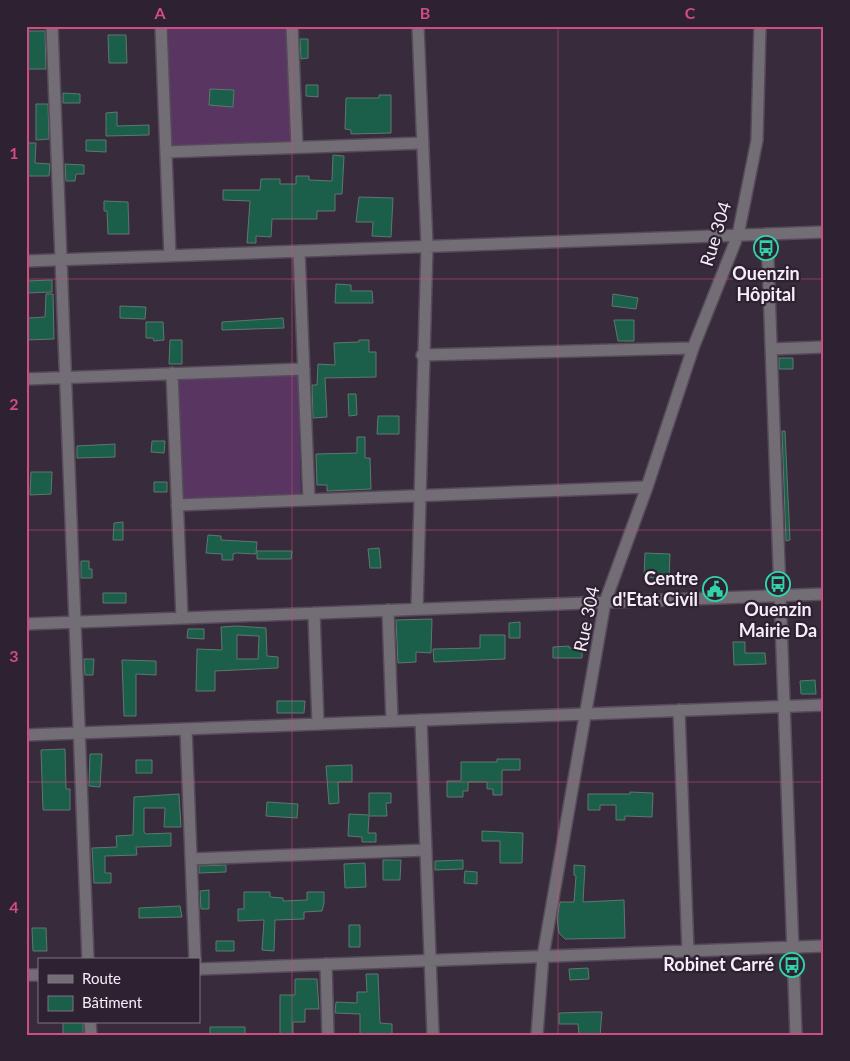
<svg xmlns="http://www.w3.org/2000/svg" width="850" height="1061" font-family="Lato,sans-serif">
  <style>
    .grass { fill: #583661 }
    .building { fill: #1b5f4b; stroke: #5e776e; fill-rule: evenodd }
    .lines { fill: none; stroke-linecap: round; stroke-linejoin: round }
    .minor-casing { stroke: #564b5a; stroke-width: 14 }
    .minor { stroke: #736d75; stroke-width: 11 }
    .grid { fill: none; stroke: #cf4d82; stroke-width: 1; stroke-opacity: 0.55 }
    .labels { text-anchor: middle; stroke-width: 4.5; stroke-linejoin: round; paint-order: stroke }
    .street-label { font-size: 18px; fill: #f5edf7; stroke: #2e2232 }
    .poi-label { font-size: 18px; font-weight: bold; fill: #f5edf7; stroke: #2e2232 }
    .neatline { fill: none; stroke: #cf4d82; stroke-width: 2 }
    .grid-label { font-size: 16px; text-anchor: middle; font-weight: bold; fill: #cf4d82 }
  </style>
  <rect width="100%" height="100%" fill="#382c3c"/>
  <!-- grass -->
  <path class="grass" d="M168 26H288L292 143 171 147Z
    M298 374 301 498 181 501 177 378Z"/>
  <!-- building -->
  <path class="building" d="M26 31H45L46 69H26Z
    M108 35H126L127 63H109Z
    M300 39H308V58L301 59Z
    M306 85H318V97L306 96Z
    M210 89 234 90 233 107 209 105Z
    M63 93 80 94V103H63Z
    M379 95H391V133L351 134V130L345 129 346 98H379Z
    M36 104H48L49 139 36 140Z
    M117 112V126L149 125V135L106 136V113Z
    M86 140H106V152L86 151Z
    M26 143H36L35 163 50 164 49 176H26Z
    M333 155 344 156 342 194H335V211H317V219H272L271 237 256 236V243H247L250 201 223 200V190H260L261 179H280V184H296V176H309V180L332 181Z
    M65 164 84 165V174H76L75 181H66Z
    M359 197 393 198 391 237 372 236 373 222H356Z
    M104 201 128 202 129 234H108L107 211H104Z
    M52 280V292L26 293V281Z
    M336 284 351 285V291H372L373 303H335Z
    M46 294H53L54 339 26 340 28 318 45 317Z
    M613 294 638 298 636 309 612 306Z
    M120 306 146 307 145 319 120 318Z
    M283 318 284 328 222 330V322Z
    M614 320H634V341H618Z
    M146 322H163L164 340 154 341 153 338H146Z
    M170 340H182V364H169Z
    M359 340H369V352H376V377L325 378 327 417 313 418 312 385H317L318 364 335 365 334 343 359 342Z
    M779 358H793V369H779Z
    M348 394H356L357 415 349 416Z
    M378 416H399V434H377Z
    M782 431H785L790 540 786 541Z
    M357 437H365V458H370L371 489 327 491V485H317L316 454 357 453Z
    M152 441H165L164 453 151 452Z
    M115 444V457L77 458V446Z
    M31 472H52L51 494 30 495Z
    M154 482H167V492H154Z
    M123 522V540H113L114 523Z
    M208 535 221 536V540L257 542 256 554 236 553 233 554V560H222V554L206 553Z
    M379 548 381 568H370L368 549Z
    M257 551H292L291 559H257Z
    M645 553 670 554 669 579 644 577Z
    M81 561H89V569H92V578H81Z
    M103 593H126V603H103Z
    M432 619 431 653 416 652V662L398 663 396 620Z
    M520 622V638H509V623Z
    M237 626 266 628 267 656 278 657V668L215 671V691H196L197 649 222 650 221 627ZM237 635 259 636 258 659H237Z
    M188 629H204V639L187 638Z
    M480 635H505V659L434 662 433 649 480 648Z
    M733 642H745V653H765L766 664 734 665Z
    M569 646V648H582V658H553V647Z
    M84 659H94L93 675H85Z
    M122 660 156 661V675L136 674V716H124Z
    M815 680 816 694H801L800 681Z
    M277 701H305L304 713H277Z
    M65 749 66 789H70V810H43L41 750Z
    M90 754H102L100 787 89 786Z
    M497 759H520V770H502V795H493V789H487V782H468V791H463V797H447V781H461V762H497Z
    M136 760H152V773H136Z
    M352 765V782H338L339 803 329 804 326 766Z
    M630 792 653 793 652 817 625 816V820H616V805H600V810H588V794H630Z
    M369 793H391V803H386L387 816H369L368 833H376V842H362V837L348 836 349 814 369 815Z
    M179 794 181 827H164L165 808H144V832L146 834 171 833V846L136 847 137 855 105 856V873H111V883H94L92 848 117 847 116 836 133 835 134 797Z
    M267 802 298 804 297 818 266 816Z
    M482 831 523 833 522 863H500V841H482Z
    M383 860H401L400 880H383Z
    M463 860V869L435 870V861Z
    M365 863 366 887 345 888 344 864Z
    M226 865V872L199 873V866Z
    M574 865 585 866 583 902 624 900 625 938 565 939 559 933 557 919 560 902H574L576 876 574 875Z
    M465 871 477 872V884L464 883Z
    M209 890V909H201L200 891Z
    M244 892H270V897L283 898V901L307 900V892H324V903L322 911 304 912V919L275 920 274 951 262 950 264 920 238 921V909H244Z
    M180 906 182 917 139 918V908Z
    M349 925H360V947H349Z
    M32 928H46L47 951H33Z
    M216 941H234V951H216Z
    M588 968 589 979 570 980 569 969Z
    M366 974H378L380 1023 392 1024V1035H360V1014L335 1013 336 1002 357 1003V992H367Z
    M295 979H317L319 1009H305V1022H293V1035H280V995H295Z
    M592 1012H602L600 1035H579L578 1024H559V1013Z
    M63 1022H83V1034H63Z
    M210 1027H245V1035H210Z"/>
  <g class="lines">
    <defs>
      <path id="minor" d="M52 26 88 960
        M161 26 170 256
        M292 26 297 147
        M166 152 423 143
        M767 234 796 1035
        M299 251 309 500
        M26 261 824 232
        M771 349 824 347
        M422 355 693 348
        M172 373 182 618
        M26 379 304 369
        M177 505 647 487
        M417 609 427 246 418 26
        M388 610 392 721
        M314 613 318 724
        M26 624 824 594
        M679 710 688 951
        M421 720 433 1035
        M186 729 195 960
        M26 735 824 705
        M191 859 426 850
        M326 964 328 1035
        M199 969 824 946
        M26 975H39
        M90 1022 91 1035
        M537 1035 543 956 605 602 647 487 693 348 738 235 757 140 760 26"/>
    </defs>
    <!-- minor casing -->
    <use href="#minor" class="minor-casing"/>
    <!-- minor -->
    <use href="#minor" class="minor"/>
  </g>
  <!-- grid -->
  <path class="grid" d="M292 26V1035M558 26V1035M26 279H824M26 530H824M26 782H824"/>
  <!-- icons -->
  <defs>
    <symbol id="bus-ring" viewBox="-11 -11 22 22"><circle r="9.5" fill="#2e2232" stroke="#31d4a9" stroke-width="1.5"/><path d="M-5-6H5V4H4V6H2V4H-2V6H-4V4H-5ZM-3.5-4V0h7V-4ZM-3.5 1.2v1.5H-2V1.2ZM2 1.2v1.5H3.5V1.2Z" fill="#31d4a9"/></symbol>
    <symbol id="civic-ring" viewBox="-11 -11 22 22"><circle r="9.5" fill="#2e2232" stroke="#31d4a9" stroke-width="1.5"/><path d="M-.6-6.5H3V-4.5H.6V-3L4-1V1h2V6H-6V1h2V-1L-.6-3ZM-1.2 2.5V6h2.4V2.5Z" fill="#31d4a9"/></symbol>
  </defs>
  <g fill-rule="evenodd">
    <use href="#bus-ring" x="752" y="234" width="28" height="28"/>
    <use href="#bus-ring" x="764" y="570" width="28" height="28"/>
    <use href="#civic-ring" x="701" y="575" width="28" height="28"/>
    <use href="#bus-ring" x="778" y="951" width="28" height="28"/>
  </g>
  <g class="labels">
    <!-- street labels -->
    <g class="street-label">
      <text transform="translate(716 234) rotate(-73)" y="6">Rue 304</text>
      <text transform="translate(587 619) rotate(-78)" y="6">Rue 304</text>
    </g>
    <!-- poi labels -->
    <g class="poi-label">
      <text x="766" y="280">Ouenzin<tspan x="766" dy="21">Hôpital</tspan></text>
      <text x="698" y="585" text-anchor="end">Centre<tspan x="698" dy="21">d'Etat Civil</tspan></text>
      <text x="778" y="616">Ouenzin<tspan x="778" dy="21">Mairie Da</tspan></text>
      <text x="774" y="971" text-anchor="end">Robinet Carré</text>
    </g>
  </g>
  <!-- border -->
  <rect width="850" height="1061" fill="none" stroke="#2e2232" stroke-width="55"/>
  <!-- legend -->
  <rect x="38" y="958" width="162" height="65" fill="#2e2232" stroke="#7e7381"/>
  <rect x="48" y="975" width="25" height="8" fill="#736d75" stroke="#7e7381"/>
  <text x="82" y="984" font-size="15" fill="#f5edf7">Route</text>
  <rect x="48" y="996" width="25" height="15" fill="#1b5f4b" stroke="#7e7381"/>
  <text x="82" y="1008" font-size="15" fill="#f5edf7">Bâtiment</text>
  <rect x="28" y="28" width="794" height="1006" class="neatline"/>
  <g class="grid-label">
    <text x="160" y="19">A</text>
    <text x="425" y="19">B</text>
    <text x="690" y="19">C</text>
    <text x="14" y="159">1</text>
    <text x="14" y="410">2</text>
    <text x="14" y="662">3</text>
    <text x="14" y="913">4</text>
  </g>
</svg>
